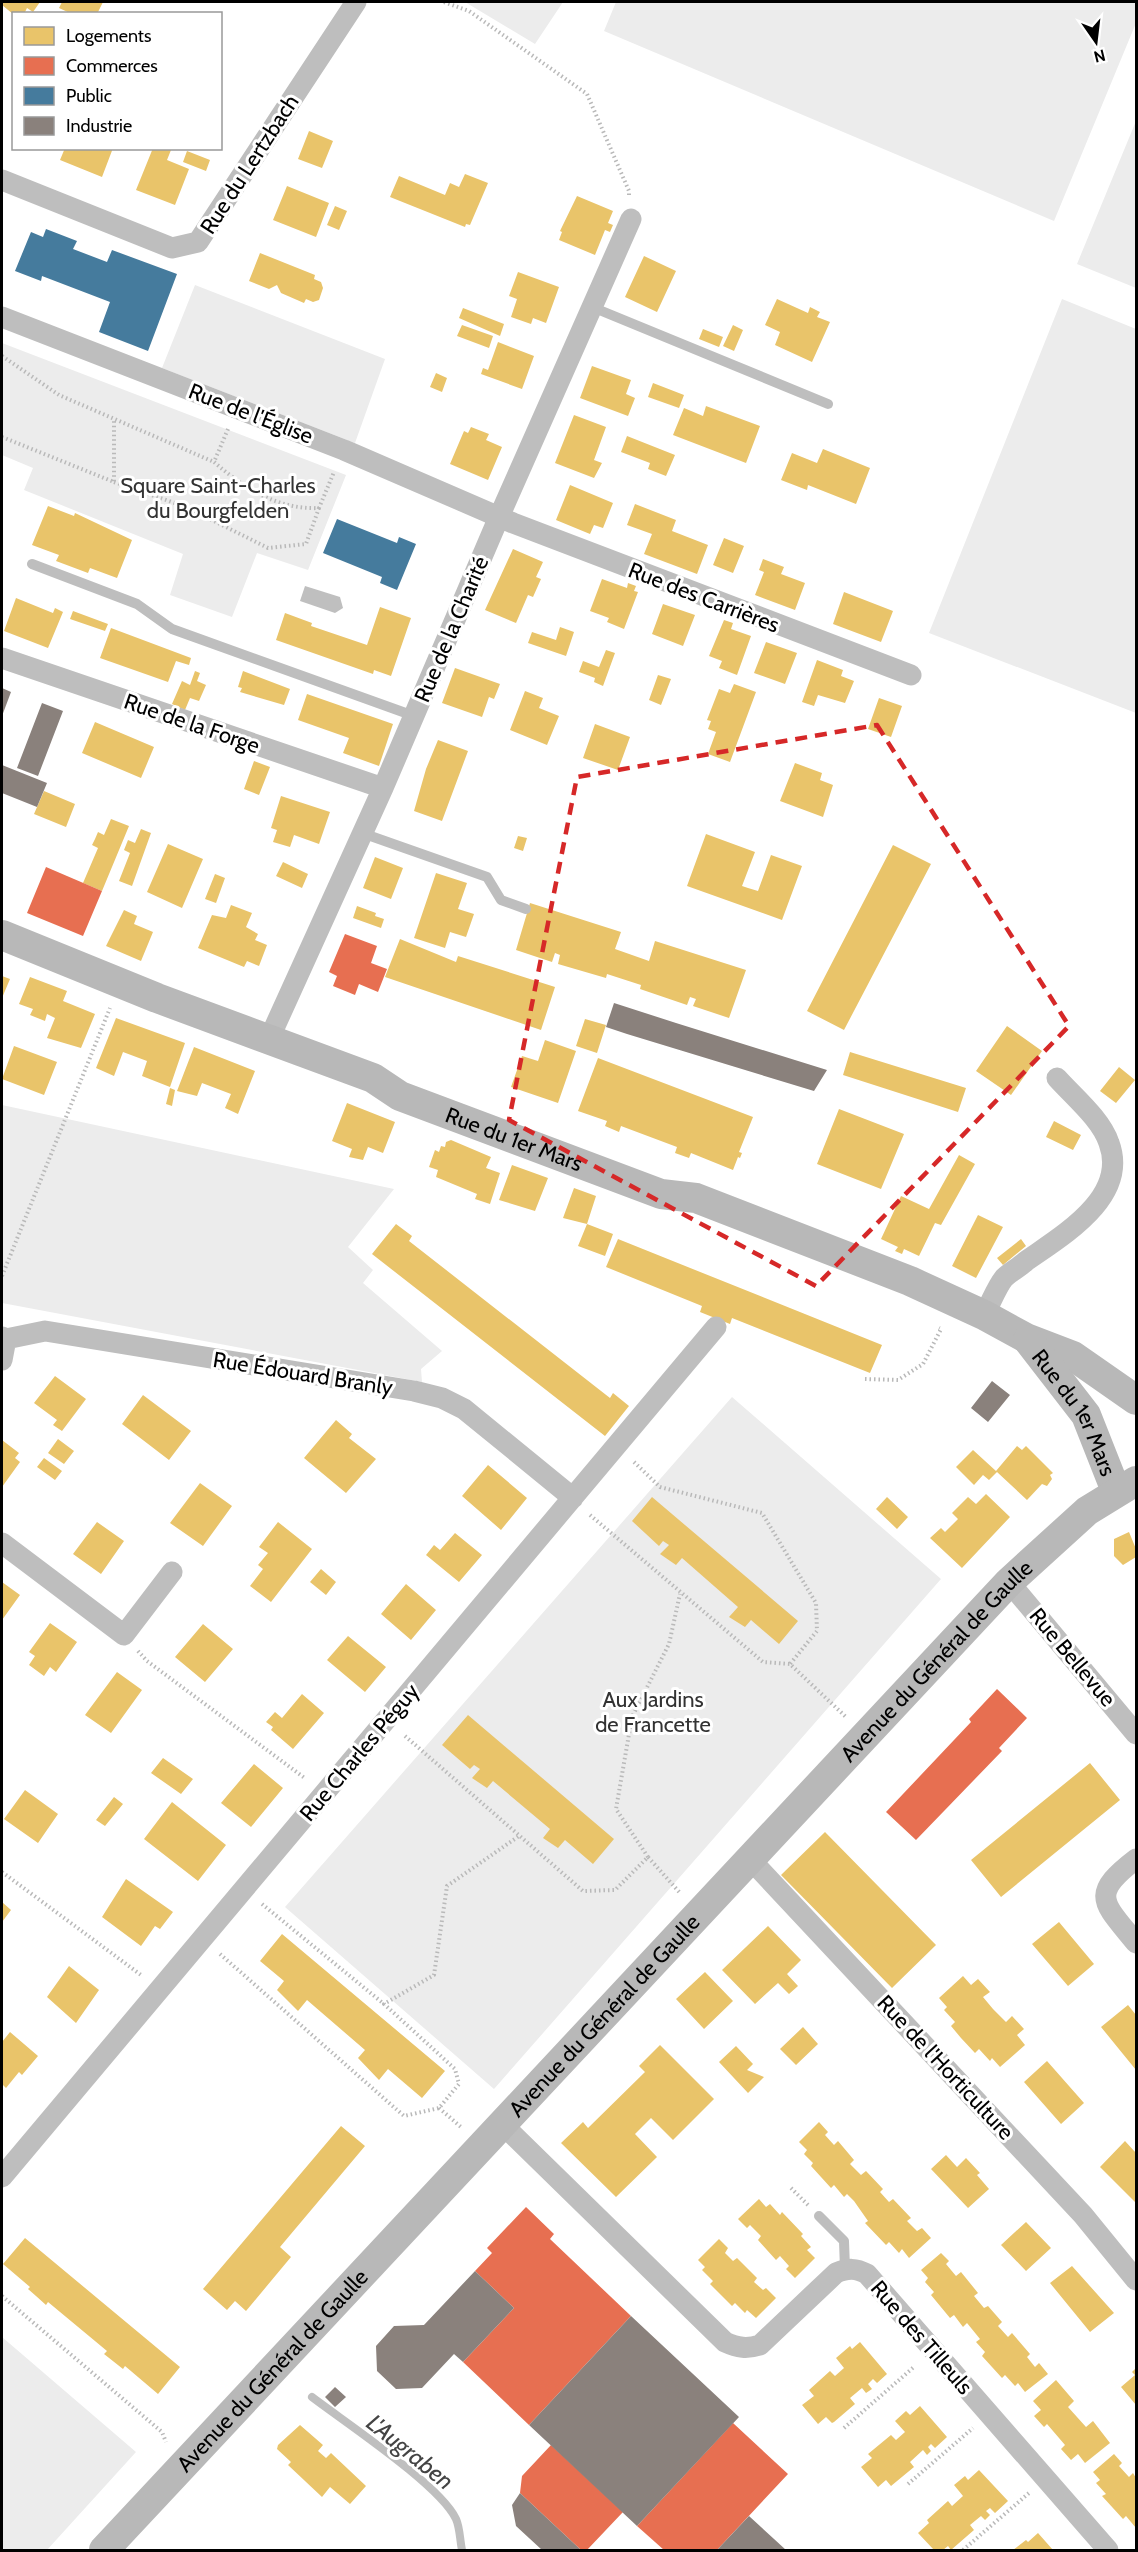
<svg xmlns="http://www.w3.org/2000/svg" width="1138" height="2552" font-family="Cabin,sans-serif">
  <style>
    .green { fill: #ececec }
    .water { fill: #bfbfbf }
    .homes { fill: #e9c46a }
    .shops { fill: #e76f51 }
    .public { fill: #457b9d }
    .industry { fill: #8a817c }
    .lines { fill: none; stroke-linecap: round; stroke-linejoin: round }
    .stream { stroke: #bfbfbf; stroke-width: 8 }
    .path { stroke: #b9b9b9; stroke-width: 4; stroke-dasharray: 1.5 3; stroke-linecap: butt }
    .service { stroke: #bebebe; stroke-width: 10 }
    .minor { stroke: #bebebe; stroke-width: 21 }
    .secondary { stroke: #b8b8b8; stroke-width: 30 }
    .marked { fill: none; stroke: #d62828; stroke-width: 4.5; stroke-dasharray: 12 8; stroke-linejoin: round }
    .labels { text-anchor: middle; stroke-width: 6; stroke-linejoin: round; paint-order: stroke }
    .street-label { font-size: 22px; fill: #000; stroke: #fff }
    .park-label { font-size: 22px; fill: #333; stroke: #fff }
    .water-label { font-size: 24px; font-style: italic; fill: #444; stroke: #fff }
  </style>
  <rect width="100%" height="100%" fill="#fff"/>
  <!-- green -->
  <path class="green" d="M465 2H563L535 44Z
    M616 2H1136V23L1054 221 604 31Z
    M1136 121V288L1077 264Z
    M195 285 385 359 355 443 162 368Z
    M1062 299 1136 329V713L929 633Z
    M2 343 346 475 308 570 257 553 232 617 170 595 183 554 24 490 33 468 2 455Z
    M2 1105 394 1189 348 1247 373 1270 363 1283 442 1351 421 1369 422 1382 2 1303Z
    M732 1397 941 1579 494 2089 285 1907Z
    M2 2337 136 2452 47 2550H2Z"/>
  <!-- water -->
  <path class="water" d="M305 586 340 597 343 608 335 613 300 601Z"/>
  <!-- homes -->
  <path class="homes" d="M2 2H40L33 12 27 8 24 14H13L2 5Z
    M62 2H103L97 14H72L59 8Z
    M309 131 333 141 322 168 298 159Z
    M65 148H113L102 177 60 160Z
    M153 148 171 150 167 160 189 169 175 205 136 190Z
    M187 151 210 160 206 171 183 162Z
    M465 174 488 183 470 225 466 224 465 227 390 197 399 176 445 195 450 183 459 187Z
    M287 186 329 203 316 237 273 220Z
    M577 196 613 211 608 223 613 225 610 232 605 230 595 255 559 240 562 232 560 231Z
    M335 206 347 211 339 230 327 225Z
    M260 253 315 275 314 279 321 282 323 288 319 300 313 302 306 299 304 303 281 293 277 285 269 289 249 281Z
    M644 256 676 271 657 312 625 297Z
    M518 272 559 287 546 323 533 318 531 324 511 317 517 299 509 296Z
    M777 299 808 313 810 307 820 312 817 317 830 322 812 362 775 345 780 332 765 325Z
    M463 308 504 324 500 336 459 318Z
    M462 325 493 336 489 348 457 336Z
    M733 325 743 330 734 351 723 346Z
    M703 329 723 337 719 347 699 339Z
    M498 342 534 356 522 389 481 374 483 368 488 370Z
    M592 366 631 380 626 394 635 398 628 416 580 398Z
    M436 373 447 378 442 392 430 387Z
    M653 383 684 395 679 408 648 397Z
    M706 406 760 426 746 463 673 435 684 408 703 416Z
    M574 415 606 427 594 460 602 463 594 478 555 463Z
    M471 427 489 434 486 440 502 447 488 480 450 464 464 431 468 433Z
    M627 436 675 455 666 476 648 469 650 463 621 452Z
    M823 449 870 468 856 504 808 485 807 490 781 480 792 453 817 463Z
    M570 485 613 503 603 528 594 525 590 534 556 520Z
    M635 504 676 520 672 531 708 545 697 574 644 554 652 534 627 525Z
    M48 506 74 516 75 513 132 540 117 578 90 568 88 573 56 561 59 555 32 545Z
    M724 538 744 546 733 573 713 565Z
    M513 549 543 562 536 577 541 579 533 597 528 595 516 623 485 610Z
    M763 559 784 567 781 574 805 583 795 610 755 595 764 572 759 570Z
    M602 579 627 588 628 583 636 586 634 591 638 592 624 629 607 622 609 618 590 611Z
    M844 592 893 611 881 642 833 624Z
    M16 598 53 613 55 608 63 612 48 648 4 631Z
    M663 604 695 615 683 646 652 634Z
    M380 607 411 618 391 676 374 670 373 674 276 640 285 613 312 623 311 626 367 645Z
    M73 611 108 624 105 631 70 619Z
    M724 620 733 623 731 629 751 636 737 675 719 668 722 661 709 656Z
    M560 627 574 632 566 656 528 643 532 632 556 640Z
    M111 628 191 658 189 665 176 661 168 682 100 658Z
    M766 642 797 653 785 684 754 673Z
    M606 650 615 653 603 686 594 682 595 678 579 672 583 661 599 667Z
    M817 660 843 670 841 676 854 681 845 703 818 695 814 706 802 702Z
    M455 668 500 684 494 699 489 697 482 717 442 703Z
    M195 671 200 673 197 681 206 685 199 701 190 698 185 710 172 704 182 681 190 685Z
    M243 671 290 689 284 705 240 692 242 688 238 687Z
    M658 675 671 679 661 705 649 700Z
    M734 684 756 692 730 762 708 754 716 732 708 729 711 721 707 720 719 689 730 693Z
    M525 691 543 698 539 708 559 716 547 745 510 730Z
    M307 694 393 724 379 766 343 753 349 738 298 720Z
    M879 698 902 706 891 737 868 729Z
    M95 722 154 747 141 778 82 753Z
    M595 724 630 737 618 770 583 758Z
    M438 740 468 751 442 821 414 811 426 769Z
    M254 761 270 767 259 795 244 789Z
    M795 763 822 773 820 780 833 785 823 817 780 801Z
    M44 791 75 804 66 827 34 814Z
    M281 796 330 812 319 844 294 835 290 847 273 842 277 830 271 828Z
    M111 819 129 826 102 891 83 883 98 848 92 845 95 839 98 832 104 835Z
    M141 829 151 833 132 886 119 881 130 853 124 850 128 840 135 843Z
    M706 834 755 852 742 886 748 888 758 891 771 855 802 866 782 920 687 886Z
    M518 836 527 838 523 851 514 848Z
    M168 844 203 859 182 908 147 892Z
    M893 845 931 864 844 1030 807 1011Z
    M375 857 403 868 391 899 363 888Z
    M283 862 308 874 302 888 276 876Z
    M436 873 467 883 458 909 474 914 466 937 450 932 445 948 414 938Z
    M215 874 225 878 216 903 205 899Z
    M530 903 621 932 615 949 649 961 655 941 746 970 729 1018 693 1006 696 999 690 997 687 1005 640 989 641 985 607 974 606 978 558 964 560 955 555 953 552 962 516 950Z
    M231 905 252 913 246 927 258 934 255 940 267 945 259 966 247 961 244 967 198 948 212 915 226 918Z
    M357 906 376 913 375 916 384 919 381 928 353 918Z
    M124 910 137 916 134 924 153 932 141 961 106 946Z
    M400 939 456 962 458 956 555 987 541 1030 385 977Z
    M2 976 10 979 2 998Z
    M30 977 67 991 63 1001 95 1014 81 1048 47 1038 55 1018 47 1014 45 1021 30 1015 33 1009 19 1004Z
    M116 1018 185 1043 170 1087 142 1076 147 1061 123 1052 114 1076 96 1068Z
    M585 1019 606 1025 597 1053 576 1046Z
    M1007 1026 1042 1051 1011 1095 976 1071Z
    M545 1040 576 1051 558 1103 511 1087 522 1056 538 1061Z
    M14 1046 57 1062 44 1095 2 1079Z
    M194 1047 255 1071 238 1114 225 1108 231 1094 202 1083 197 1096 177 1091Z
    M850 1052 966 1088 958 1112 843 1075Z
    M598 1058 753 1117 739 1152 742 1153 740 1158 738 1157 733 1170 691 1153 689 1158 675 1153 677 1147 621 1126 619 1132 605 1126 607 1121 578 1111Z
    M1119 1067 1135 1080 1116 1103 1100 1091Z
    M170 1088 175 1090 172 1106 166 1104Z
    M347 1103 395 1122 383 1153 368 1147 363 1160 349 1157 352 1149 332 1141Z
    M839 1109 904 1134 881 1189 817 1164Z
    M1054 1121 1081 1135 1073 1150 1046 1137Z
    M451 1140 491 1157 486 1168 500 1173 490 1204 475 1199 477 1194 436 1177 438 1170 429 1167 435 1150 439 1152 441 1146 445 1147 446 1142Z
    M959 1155 975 1164 941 1225 935 1223 919 1256 904 1249 902 1254 895 1251 898 1247 881 1239 901 1196 929 1209Z
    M512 1165 548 1178 535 1211 499 1200Z
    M574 1188 596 1196 587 1224 563 1218Z
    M978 1215 1003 1227 976 1278 952 1266Z
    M396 1224 412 1236 409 1241 610 1398 613 1393 629 1406 605 1436 372 1254Z
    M587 1224 613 1234 605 1256 578 1246Z
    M618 1239 882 1345 870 1373 732 1318 730 1324 700 1312 702 1306 606 1267Z
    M1021 1239 1026 1246 1003 1265 997 1258Z
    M55 1376 86 1399 62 1431 53 1425 57 1420 34 1403Z
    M143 1395 191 1431 169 1460 122 1424Z
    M336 1420 352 1434 349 1438 376 1459 346 1493 304 1458Z
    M58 1439 74 1451 64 1464 48 1453Z
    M2 1440 19 1453 15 1458 20 1462 2 1487Z
    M1017 1446 1022 1450 1026 1446 1053 1473 1050 1475 1052 1479 1047 1486 1042 1484 1027 1500 997 1472 989 1480 983 1475 974 1485 956 1467 973 1450 996 1471Z
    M44 1458 62 1471 55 1480 37 1467Z
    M488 1465 527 1498 501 1530 462 1496Z
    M200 1483 232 1506 203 1546 170 1523Z
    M986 1494 1010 1517 962 1568 930 1538 941 1528 945 1532 958 1519 952 1513 968 1497 976 1504Z
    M652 1497 798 1621 779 1644 751 1620 745 1627 729 1617 738 1607 682 1558 676 1565 660 1554 669 1545 663 1541 659 1546 632 1521Z
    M887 1497 908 1517 897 1529 876 1509Z
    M97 1522 124 1541 101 1574 73 1554Z
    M278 1522 312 1549 271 1602 250 1586 263 1569 258 1565 268 1553 259 1547Z
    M1129 1532 1136 1549V1557L1123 1565 1114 1556V1539Z
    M455 1533 482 1555 459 1582 426 1555 434 1545 440 1550Z
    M321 1569 336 1582 326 1595 310 1582Z
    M2 1582 20 1595 2 1620Z
    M406 1584 436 1610 411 1640 381 1614Z
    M50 1623 77 1642 56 1672 50 1667 44 1676 29 1665 35 1656 29 1652Z
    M203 1624 233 1649 205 1682 175 1657Z
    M348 1636 386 1667 365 1692 327 1660Z
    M117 1672 142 1690 111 1733 85 1715Z
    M302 1694 324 1713 293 1749 271 1730 273 1727 266 1722 275 1712 282 1718Z
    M468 1715 614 1839 593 1864 565 1840 558 1848 543 1838 550 1829 493 1781 487 1788 472 1778 480 1769 474 1765 470 1769 442 1745Z
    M163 1758 193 1779 181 1794 151 1773Z
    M1090 1763 1120 1800 1001 1897 971 1860Z
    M254 1764 283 1788 251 1827 221 1803Z
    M25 1790 58 1814 38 1843 4 1819Z
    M114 1797 123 1804 105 1826 96 1820Z
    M172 1802 226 1845 198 1881 144 1839Z
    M825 1832 936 1945 892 1988 781 1875Z
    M126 1879 173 1912 160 1929 155 1926 141 1946 102 1917Z
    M2 1902 11 1910 2 1922Z
    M1059 1922 1094 1964 1068 1986 1032 1944Z
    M768 1926 801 1960 787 1974 798 1986 789 1994 778 1983 755 2004 722 1970Z
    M282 1934 445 2071 422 2098 388 2069 379 2080 358 2058 365 2050 307 2000 298 2011 277 1990 284 1981 260 1961Z
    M69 1966 99 1990 76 2023 47 1997Z
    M705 1972 733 2001 704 2029 676 1999Z
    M963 1976 971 1985 978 1979 990 1992 983 1997 993 2009 1006 2022 1012 2016 1024 2029 1017 2035 1025 2045 1000 2067 992 2058 990 2061 979 2049 975 2053 961 2038 951 2026 955 2022 944 2010 947 2007 939 1998Z
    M1128 2005 1136 2015V2070L1101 2027Z
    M803 2027 818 2044 796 2065 780 2049Z
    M10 2032 38 2056 22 2075 19 2072 6 2088 2 2084V2042Z
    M660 2045 714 2099 673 2140 651 2118 635 2134 657 2157 616 2197 561 2143 583 2122 588 2128 645 2072 639 2066Z
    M736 2046 753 2064 747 2070 764 2077 748 2093 719 2062Z
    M1047 2061 1084 2103 1061 2124 1024 2082Z
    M819 2122 828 2132 825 2135 834 2145 838 2141 854 2160 850 2164 861 2175 866 2171 883 2189 880 2192 889 2202 893 2199 911 2218 907 2221 917 2231 922 2228 931 2238 909 2258 902 2249 899 2253 889 2242 886 2245 865 2223 868 2221 854 2201 847 2194 844 2197 834 2185 831 2188 811 2166 813 2163 804 2154 807 2150 799 2142Z
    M341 2126 365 2146 280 2247 291 2257 246 2311 235 2301 227 2310 203 2289Z
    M1125 2141 1136 2153V2203L1100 2167Z
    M946 2155 957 2167 966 2158 980 2173 977 2175 989 2189 968 2208 931 2169Z
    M759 2199 766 2207 770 2204 780 2215 782 2212 803 2234 801 2236 811 2247 807 2250 815 2258 795 2278 786 2269 789 2266 780 2256 776 2260 758 2240 761 2236 750 2225 747 2228 738 2219Z
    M1026 2222 1051 2248 1026 2271 1001 2245Z
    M25 2238 180 2367 158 2394 125 2366 123 2369 104 2354 107 2351 48 2302 46 2305 36 2296 28 2289 30 2287 3 2264Z
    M719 2239 728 2248 725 2253 733 2261 737 2258 757 2278 754 2282 763 2290 766 2288 776 2298 756 2318 747 2310 745 2313 735 2303 732 2306 710 2284 713 2281 702 2270 705 2267 698 2260Z
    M941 2253 949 2261 946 2264 956 2276 961 2272 978 2293 974 2296 984 2308 988 2306 1002 2322 998 2326 1008 2337 1012 2333 1030 2354 1027 2357 1035 2367 1039 2363 1048 2374 1025 2392 1018 2383 1015 2386 1005 2375 1002 2378 982 2356 985 2352 976 2342 980 2339 967 2323 963 2327 954 2315 950 2318 931 2295 934 2292 925 2282 928 2278 921 2270Z
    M1072 2266 1114 2313 1090 2332 1050 2283Z
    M860 2342 887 2374 877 2383 873 2379 868 2384 872 2389 866 2393 862 2388 850 2398 855 2404 834 2422 832 2423 826 2417 818 2424 802 2405 814 2396 809 2390 830 2371 835 2376 844 2368 836 2358 850 2346 852 2349Z
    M1136 2368V2405L1121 2387 1135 2375 1132 2372Z
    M1056 2380 1074 2401 1068 2407 1086 2427 1093 2421 1110 2443 1085 2463 1078 2454 1071 2460 1061 2449 1065 2445 1047 2424 1044 2427 1034 2416 1041 2410 1033 2401Z
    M920 2406 947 2437 935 2448 931 2444 928 2447 931 2451 927 2455 923 2450 910 2462 914 2467 891 2486 886 2480 878 2487 861 2467 872 2458 868 2454 891 2435 896 2440 905 2432 895 2421 906 2411 910 2415Z
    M300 2425 323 2445 318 2451 326 2458 331 2453 366 2486 350 2504 330 2487 322 2497 288 2465 291 2462 277 2449 278 2445Z
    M1114 2454 1122 2463 1119 2466 1129 2477 1133 2473 1136 2478V2528L1126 2516 1123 2519 1102 2496 1106 2494 1096 2483 1100 2480 1093 2472Z
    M979 2470 1008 2501 995 2513 990 2508 986 2511 990 2515 985 2520 981 2516 970 2525 974 2530 951 2550 948 2546 943 2550H934L918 2533 929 2523 927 2520 948 2501 952 2506 963 2496 954 2485 965 2476 968 2480Z
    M1038 2533 1053 2550H1013L1026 2540 1028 2542Z"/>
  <!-- shops -->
  <path class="shops" d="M46 867 102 891 83 936 27 913Z
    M345 934 377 946 371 963 387 969 378 992 359 984 355 995 333 986 337 976 329 972Z
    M997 1689 1027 1718 999 1748 1002 1751 916 1840 886 1812 971 1722 969 1719Z
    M526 2207 554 2234 550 2239 631 2316 529 2425 463 2362 514 2308 475 2271 492 2253 487 2248Z
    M733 2423 788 2474 717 2550H664L637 2526Z
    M551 2445 623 2512 587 2550H581L520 2493 522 2476Z"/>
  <!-- public -->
  <path class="public" d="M46 229 77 241 73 249 107 262 112 250 177 274 148 351 99 332 110 302 42 276 41 281 15 271 31 232 43 237Z
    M337 519 397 543 399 537 416 544 397 590 380 583 382 577 323 553Z"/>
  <!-- industry -->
  <path class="industry" d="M2 688 11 692 2 716Z
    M42 703 63 711 38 776 17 768Z
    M2 765 47 783 37 807 2 793Z
    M614 1003 676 1023 827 1070 814 1091 627 1034 606 1027Z
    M992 1381 1010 1395 988 1422 971 1408Z
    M475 2271 514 2308 463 2362 454 2354 422 2388 396 2389 377 2371 376 2346 394 2326 424 2325Z
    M631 2316 739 2417 637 2526 529 2425Z
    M335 2387 346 2397 335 2407 325 2397Z
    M520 2493 581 2550H542L516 2526 512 2505Z
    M749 2516 786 2550H717Z"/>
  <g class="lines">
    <!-- stream -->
    <path class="stream" d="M312 2397C346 2423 440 2485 456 2519 460 2528 460 2541 462 2550"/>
    <!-- path -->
    <path class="path" d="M444 2 469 11 587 94 629 191V198
      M2 356 59 395 214 462
      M228 429 214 462C244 488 278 510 319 508L334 472
      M2 437 114 482V421
      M114 482 186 507 268 548 306 544 319 508
      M2 1276 110 1008
      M865 1379 898 1380 923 1364 941 1329 939 1328
      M634 1462 660 1487 762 1513 816 1603 817 1631 790 1664
      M590 1515 763 1662 790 1664 846 1717
      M138 1651 147 1661 306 1779
      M405 1736 583 1891 615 1890 648 1857 681 1894
      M648 1857 616 1809 632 1717 669 1644 680 1594
      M2 1872 141 1975
      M262 1904 384 2004
      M220 1954 404 2116 439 2108 459 2084 455 2069 384 2004 434 1975 447 1886 519 1836
      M439 2108 461 2127
      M791 2188 808 2205
      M2 2296 162 2432 166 2442
      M844 2428 915 2366
      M908 2484 973 2428
      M963 2550 1029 2493"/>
    <!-- service -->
    <path class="service" d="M592 307 828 404
      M32 564 137 604 172 629 414 716
      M362 833 487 877 501 900 526 909
      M819 2216 844 2241 845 2269"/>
    <!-- minor -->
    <path class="minor" d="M2 180 172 248 198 242 356 2
      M2 317 344 450 513 523 911 675
      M2 658 383 788
      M270 1037 383 788 499 517 631 219
      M984 1315C991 1303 996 1288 1004 1278 1010 1272 1020 1267 1026 1261 1063 1235 1129 1197 1109 1143 1101 1119 1074 1097 1057 1078
      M2 1337 6 1339 45 1331 414 1391 442 1398 464 1409 573 1498
      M2 1360 6 1339
      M2 1543 124 1635 172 1572
      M1009 1582 1136 1734
      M750 1859 1083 2215 1136 2280
      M1136 1859C1089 1895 1103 1902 1136 1943
      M502 2124 725 2342C738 2348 747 2349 760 2345L836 2273C848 2268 856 2268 867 2274L1108 2550
      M2 2177 716 1327"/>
    <!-- secondary -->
    <g class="secondary">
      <path id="s1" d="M2 935 157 998 373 1078 400 1096 661 1194 696 1198 910 1281 984 1315 1026 1338 1073 1356 1136 1400"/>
      <path id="s2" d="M1028 1340 1086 1415 1116 1491"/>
      <path id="s3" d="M104 2550 1009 1582 1087 1511 1136 1481"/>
    </g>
  </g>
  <!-- marked area -->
  <path class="marked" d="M877 725 1069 1026 816 1286 509 1120 577 777Z"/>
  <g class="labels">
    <!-- street labels -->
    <g class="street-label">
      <text transform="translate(249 164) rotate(-57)" y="8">Rue du Lertzbach</text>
      <text transform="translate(251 413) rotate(21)" y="8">Rue de l'Église</text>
      <text transform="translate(704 597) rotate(21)" y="8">Rue des Carrières</text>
      <text transform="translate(451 629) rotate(-67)" y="8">Rue de la Charité</text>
      <text transform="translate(192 723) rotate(19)" y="8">Rue de la Forge</text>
      <text dy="8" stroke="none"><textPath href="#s1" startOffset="552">Rue du 1er Mars</textPath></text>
      <text transform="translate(303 1373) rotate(9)" y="8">Rue Édouard Branly</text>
      <text dy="8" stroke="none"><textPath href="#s2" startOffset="87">Rue du 1er Mars</textPath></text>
      <text transform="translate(1073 1657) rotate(50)" y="8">Rue Bellevue</text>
      <text dy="8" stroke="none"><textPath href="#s3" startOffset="1218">Avenue du Général de Gaulle</textPath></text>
      <text transform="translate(359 1752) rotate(-50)" y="8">Rue Charles Péguy</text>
      <text dy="8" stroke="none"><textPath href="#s3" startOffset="732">Avenue du Général de Gaulle</textPath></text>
      <text transform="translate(946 2067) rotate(47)" y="8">Rue de l'Horticulture</text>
      <text transform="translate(922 2337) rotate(49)" y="8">Rue des Tilleuls</text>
      <text dy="8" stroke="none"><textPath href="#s3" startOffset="246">Avenue du Général de Gaulle</textPath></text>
    </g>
    <!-- park labels -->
    <g class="park-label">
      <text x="218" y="493">Square Saint-Charles<tspan x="218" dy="25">du Bourgfelden</tspan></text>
      <text x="653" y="1707">Aux Jardins<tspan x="653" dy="25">de Francette</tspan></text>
    </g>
    <!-- water labels -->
    <g class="water-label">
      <text transform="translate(410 2452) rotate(39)" y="8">L'Augraben</text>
    </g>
  </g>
  <!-- border -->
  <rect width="1138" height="2552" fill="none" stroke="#000000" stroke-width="6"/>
  <!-- legend -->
  <rect x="12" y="12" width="210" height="138" fill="#ffffff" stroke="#999999" stroke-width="1.5"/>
  <rect x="24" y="27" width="30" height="18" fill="#e9c46a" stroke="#999999" stroke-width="1.5"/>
  <text x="66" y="42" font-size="18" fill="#000000">Logements</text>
  <rect x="24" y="57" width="30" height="18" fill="#e76f51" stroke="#999999" stroke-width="1.5"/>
  <text x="66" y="72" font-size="18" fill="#000000">Commerces</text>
  <rect x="24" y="87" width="30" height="18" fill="#457b9d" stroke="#999999" stroke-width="1.5"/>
  <text x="66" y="102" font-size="18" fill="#000000">Public</text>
  <rect x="24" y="117" width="30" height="18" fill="#8a817c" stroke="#999999" stroke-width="1.5"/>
  <text x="66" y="132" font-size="18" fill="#000000">Industrie</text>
  <!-- north arrow -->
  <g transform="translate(1096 42) rotate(166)" stroke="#ffffff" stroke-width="4.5" paint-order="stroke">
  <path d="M0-4.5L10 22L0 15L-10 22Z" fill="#000000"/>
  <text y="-9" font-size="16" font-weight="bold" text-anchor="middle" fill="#000000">N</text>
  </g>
</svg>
